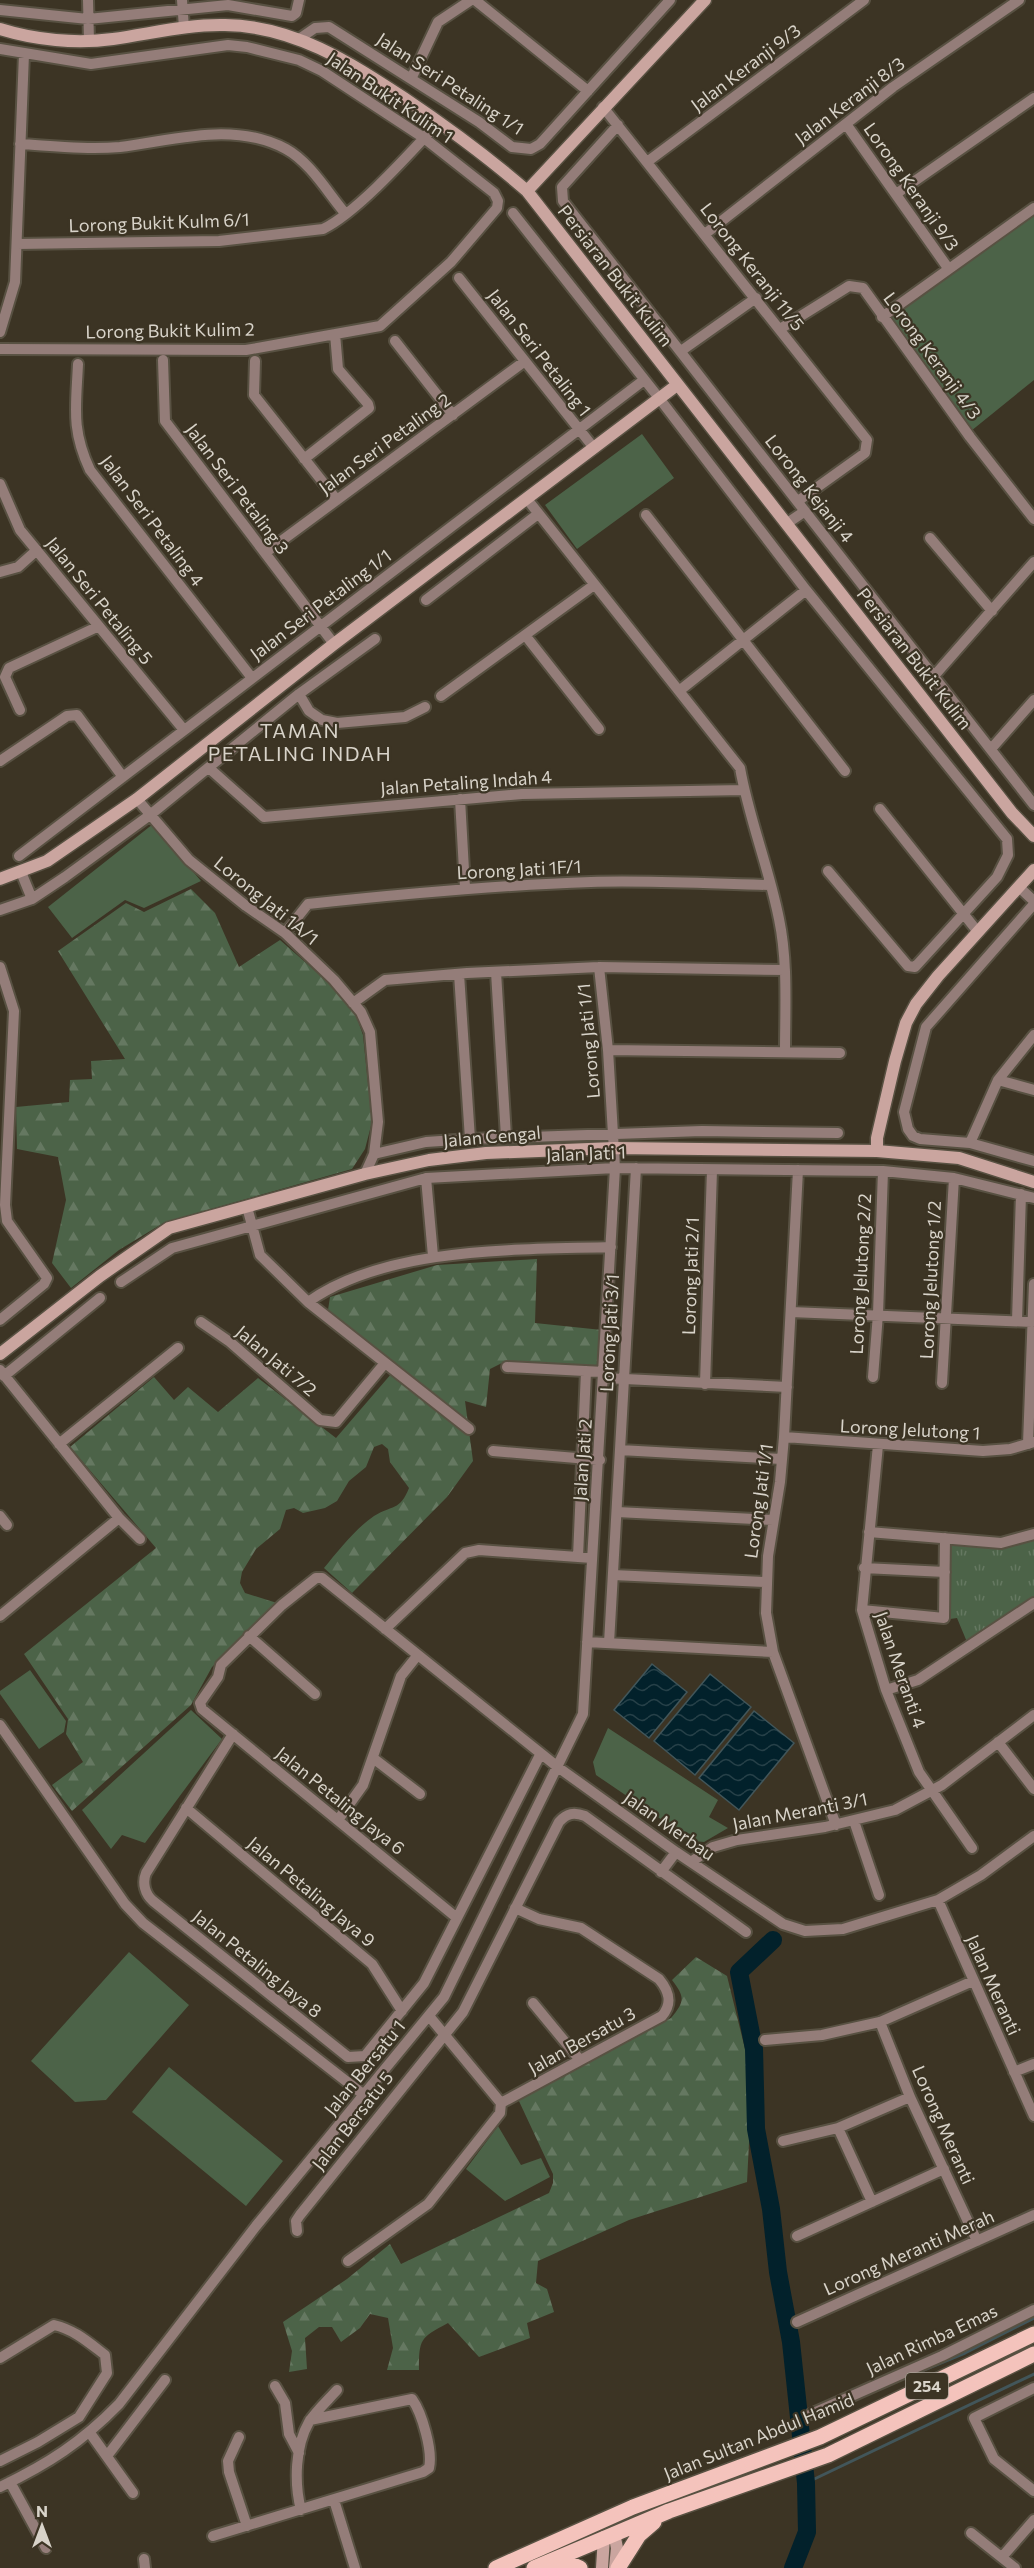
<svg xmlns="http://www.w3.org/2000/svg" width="1034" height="2568" font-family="Commissioner,sans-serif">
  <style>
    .grass { fill: url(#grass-tufts) }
    .forest { fill: url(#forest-firs) }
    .park { fill: #4c6348 }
    .water { fill: url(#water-waves); stroke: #42565a; stroke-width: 1.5 }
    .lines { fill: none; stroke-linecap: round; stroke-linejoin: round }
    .stream { stroke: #42565a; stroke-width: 3 }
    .river { stroke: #02212b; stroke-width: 18 }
    .street-casing { stroke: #585142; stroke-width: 14 }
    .secondary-casing { stroke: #585142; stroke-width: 15 }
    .primary-casing { stroke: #585142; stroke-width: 18 }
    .street { stroke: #947d79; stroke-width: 10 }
    .secondary { stroke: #caa59f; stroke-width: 12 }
    .primary { stroke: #f4c3bc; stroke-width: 15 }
    .labels { text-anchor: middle; stroke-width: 4.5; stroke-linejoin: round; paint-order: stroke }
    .shield { fill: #3c3424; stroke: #a9a398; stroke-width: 1.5 }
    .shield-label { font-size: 16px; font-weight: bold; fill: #d8d3c9 }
    .street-label { font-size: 18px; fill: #d8d3c9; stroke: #3c3424 }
    .neighbourhood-label { font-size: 20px; letter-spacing: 1.5px; fill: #d8d3c9; stroke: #3c3424 }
  </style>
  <defs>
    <pattern id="grass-tufts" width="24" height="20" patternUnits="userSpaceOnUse" patternTransform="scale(1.5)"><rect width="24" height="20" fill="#4c6348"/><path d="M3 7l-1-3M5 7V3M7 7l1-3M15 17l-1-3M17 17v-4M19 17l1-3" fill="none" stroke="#657861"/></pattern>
    <pattern id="forest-firs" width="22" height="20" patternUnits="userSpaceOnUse" patternTransform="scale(1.5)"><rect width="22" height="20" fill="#4c6348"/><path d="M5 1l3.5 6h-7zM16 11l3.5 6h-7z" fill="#657861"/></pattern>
    <pattern id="water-waves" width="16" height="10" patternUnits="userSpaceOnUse" patternTransform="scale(1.5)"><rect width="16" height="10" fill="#02212b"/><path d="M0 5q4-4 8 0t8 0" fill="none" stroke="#264048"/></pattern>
  </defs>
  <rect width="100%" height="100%" fill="#3c3424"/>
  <!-- grass -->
  <path class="grass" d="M1034 1540V1597L967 1642 957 1618 950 1619 951 1544 1007 1548Z"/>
  <!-- forest -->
  <path class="forest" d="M191 889 215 913 239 967 280 940 345 997 356 1015 363 1035 372 1122 365 1149 352 1169 165 1222 119 1250 71 1288 52 1263 66 1200 58 1157 17 1149 16 1107 69 1102 70 1080 92 1079 91 1061 125 1059 58 951 126 903 144 912Z
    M537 1259 535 1323 602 1330 600 1369 504 1362 490 1369 486 1407 465 1401 473 1461 447 1497 352 1593 324 1568C338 1551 355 1529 374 1516 392 1505 400 1511 409 1488L390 1462 388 1449 382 1444 374 1447 366 1467 349 1481 337 1501 325 1508 303 1513 294 1508 286 1510 280 1529 256 1549 242 1572 240 1583 245 1593 277 1603 212 1667 191 1705 72 1811 52 1785 83 1762 66 1734 68 1719 24 1654 156 1548 70 1447 154 1377 174 1400 188 1387 218 1412 258 1378 336 1438 398 1366 328 1310 330 1297 437 1265Z
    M696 1957 727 1976 747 2057 750 2123 747 2182 629 2220 538 2261 536 2283 547 2289 554 2312 527 2323 530 2338 479 2357 448 2323C420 2338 419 2339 419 2370H387L393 2348 388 2318 370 2314 360 2328 341 2342 332 2327H319L305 2338 307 2369 289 2372 292 2351 283 2322 347 2279 390 2244 401 2264 549 2193 553 2183V2174L518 2099 671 2018C685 2001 685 1997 672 1980Z"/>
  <!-- park -->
  <path class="park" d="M1034 216V380L971 431 887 319Z
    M642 434 674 478 577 549 545 505Z
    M153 824 201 881 144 908 125 900 72 938 48 907Z
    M30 1670 66 1721 64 1732 39 1749 0 1694V1691Z
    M191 1710 222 1739 145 1843 122 1835 111 1849 82 1810Z
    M608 1728 718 1800 709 1817 728 1828 704 1842 693 1841 596 1775 593 1762Z
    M129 1952 189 2005 106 2100 75 2102 31 2061Z
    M169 2067 283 2161 246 2206 132 2112Z
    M498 2126 521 2165 541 2158 550 2177 505 2201 466 2169Z"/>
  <!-- water -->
  <path class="water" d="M652 1664 687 1692 649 1738 614 1710Z
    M710 1674 751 1707 695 1775 654 1741Z
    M754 1711 794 1743 739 1810 699 1778Z"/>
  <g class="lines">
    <!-- stream -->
    <path class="stream" d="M902 2379 965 2353 1034 2318
      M799 2422 810 2418
      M806 2483 1034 2374"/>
    <!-- river -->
    <path class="river" d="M773 1940 739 1972 754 2049 756 2129 771 2209 778 2272 791 2342 806 2483 807 2532 793 2568"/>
    <defs>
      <path id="street" d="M88 0 89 41
        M182 0 184 28
        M475 0 588 91
        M0 10 88 19 228 5 292 16 296 13 299 0
        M299 39 315 28 329 27 479 122 512 147 531 149 540 144 670 0
        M0 49 91 64 228 45 247 47 299 60 322 71 424 138 494 193 498 201 497 208 451 262 380 326 246 350 0 349
        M411 79 438 22 471 0
        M603 107 867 440 865 453 798 501
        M846 124 948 268
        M618 125 562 187 563 201 1034 805
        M20 144C53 146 87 150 120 147 176 140 233 121 286 149 310 162 328 193 345 213
        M647 162 864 0
        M896 194 1034 98
        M513 213 659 398 806 590 1007 839 1008 855 997 877 915 967 908 966 828 871
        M705 234 893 87 1019 0
        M17 244 219 241 323 229C358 212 411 152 439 122
        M459 278 594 448
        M882 317 1034 208
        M780 329 849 286 863 288 970 437 1034 519
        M0 332 15 282 24 54
        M395 341 453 415
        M681 351 756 298
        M163 360 165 421 334 644
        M255 361 254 395 337 500
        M78 364C76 407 71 430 90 470L252 678
        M304 459 369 408 368 404 338 369 335 334
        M0 484 20 530 184 730
        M527 499 740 768C749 819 769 868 779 919 788 962 785 1008 785 1052
        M646 515 845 771
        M786 524 805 511
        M930 538 992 611
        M265 553 525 361
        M0 572 18 567 37 550
        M426 600 538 514
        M525 635 599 729
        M934 676 1034 562
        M679 691 806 590
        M299 694 309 711 322 720 337 723 405 717 425 707
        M441 696 594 585
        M20 710 5 677 9 668 97 627
        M991 749 1034 700
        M0 761 67 716 77 715 123 777
        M209 768 264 817 522 794 744 790
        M137 799 189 860 246 906 285 933 334 980 361 1012 370 1032 378 1122 374 1154 365 1174
        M460 799 465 888
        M880 809 978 932
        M19 856 644 380
        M21 872 32 899
        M1020 888 1034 901
        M1034 904 926 1027 904 1112 908 1129 913 1136 920 1139 970 1143 1034 1161
        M0 910 32 899 65 877 150 815 299 694 375 639
        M285 933 308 904C402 894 497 885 591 882 650 880 710 884 769 885
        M0 967 14 1011 5 1205 7 1221 47 1278 44 1284 0 1320
        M496 972 506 1137
        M459 974 470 1139
        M353 1003 385 980 467 973 599 967 785 970
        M608 1050 840 1053
        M998 1080 1034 1090
        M970 1143 998 1080 1034 1035
        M374 1154 426 1142 470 1139 702 1131 838 1133
        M798 1170 784 1437 780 1482 768 1556 766 1613 773 1652 836 1825
        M426 1178 433 1256
        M247 1207 260 1255 308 1302 469 1429
        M121 1282 172 1248 426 1178 615 1168 883 1171 954 1178 1034 1198
        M308 1302C387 1246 518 1250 611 1247
        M791 1312 1032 1322
        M1017 1321 1021 1194
        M201 1322 230 1342 320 1420 336 1422 385 1363
        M507 1367 604 1372
        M0 1370 119 1518 140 1539
        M4 1376 100 1298
        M873 1377 878 1314 883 1171
        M604 1378 787 1387
        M942 1383 954 1178
        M705 1384 712 1170
        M784 1437 983 1451 1010 1449 1034 1442
        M59 1444 178 1348
        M1028 1444 1034 1284
        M878 1445 862 1610 886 1690 919 1772 972 1848
        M620 1450 782 1459
        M493 1451 600 1460
        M617 1512 773 1520
        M0 1516 7 1525
        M869 1532 1001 1543 1034 1534
        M578 1557 586 1371
        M864 1568 945 1572
        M613 1575 766 1582
        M862 1610 944 1618 945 1538
        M0 1616 119 1518
        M385 1629 465 1553 479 1550 592 1558
        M249 1636 315 1694
        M587 1642 773 1652
        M609 1643 636 1168
        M886 1690 918 1680 1034 1603
        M0 1725 125 1904 143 1923 364 2095
        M233 1734 146 1873C142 1883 145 1894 153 1901L348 2057 365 2056 424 1983 540 1755
        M998 1742 1034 1789
        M373 1758 420 1794
        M186 1808 372 1964 402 2011
        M338 1820 363 1785 401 1676 417 1656
        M854 1821 879 1895
        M691 1862 713 1847 737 1840 825 1827 895 1810 942 1785 1034 1715
        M661 1872 676 1852
        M938 1900 1034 2116
        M457 1918 202 1709 200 1703 218 1677 221 1665 282 1605 316 1578H322L559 1768 676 1852 783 1924 805 1931 843 1929 938 1900 981 1875 1034 1836
        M533 2003 580 2060
        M880 2022 910 2097 977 2241
        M765 2040 822 2035 880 2022 973 1981
        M1014 2072 1034 2064
        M501 2103 662 2016C673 2003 669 1991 659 1979L581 1928 539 1919 515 1908
        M838 2128 872 2202
        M783 2141 838 2128 910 2097
        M297 2231 296 2221 300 2215 463 2012 559 1822C567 1813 574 1812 585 1816L746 1932
        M797 2236 944 2169
        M348 2261 428 2204 500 2113 501 2103 429 2016
        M797 2322 1034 2215
        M0 2358 54 2325C75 2330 88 2342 105 2355L107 2373 79 2417 38 2442 0 2461
        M275 2386 285 2403 289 2434 299 2453
        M1034 2388 974 2418 994 2459 1034 2491
        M811 2414 942 2356 1034 2310
        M90 2433 133 2493
        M239 2437 228 2461 229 2472 247 2526
        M107 2456 165 2380
        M10 2482 46 2548
        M0 2487C48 2464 82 2442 119 2404L256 2226 444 1997 583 1714 615 1168 608 1050 599 967
        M334 2500 355 2568
        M301 2510C294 2483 295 2446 309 2422 316 2411 328 2400 337 2390
        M971 2533 1015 2568
        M213 2536 423 2472 429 2468C433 2451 422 2413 412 2399L310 2420
        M1002 2557 1034 2520
        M144 2559 145 2568"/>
      <path id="secondary" d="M0 29C35 40 76 44 113 39 150 34 188 24 225 25 294 26 349 62 404 98 447 127 488 157 527 191L1012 813 1034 836
        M527 191 705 0
        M0 879 47 861 137 799 334 644 677 385
        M877 1151V1138L895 1061 906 1023 916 1004 938 976 1034 870
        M0 1354 100 1276 169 1228 365 1174 429 1160 486 1153 614 1148 877 1151 959 1158 1034 1182
        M614 2533 617 2548 615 2568
        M602 2568 604 2537"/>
      <path id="primary" d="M552 2561 567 2562 580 2568
        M496 2568 633 2507 820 2437 1034 2334
        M534 2568 669 2511 828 2455 1034 2354
        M618 2568 639 2535 654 2522"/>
    </defs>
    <!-- street casing -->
    <use href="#street" class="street-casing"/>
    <!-- secondary casing -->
    <use href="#secondary" class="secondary-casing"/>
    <!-- primary casing -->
    <use href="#primary" class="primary-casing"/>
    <!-- street -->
    <use href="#street" class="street"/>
    <!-- secondary -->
    <use href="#secondary" class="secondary"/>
    <!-- primary -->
    <use href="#primary" class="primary"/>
  </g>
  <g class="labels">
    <!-- shield labels -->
    <rect class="shield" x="906" y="2373" width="42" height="26" rx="4.5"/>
    <g class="shield-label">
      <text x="927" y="2392">254</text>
    </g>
    <!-- street labels -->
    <g class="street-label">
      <text transform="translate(746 68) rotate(-37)" y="6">Jalan Keranji 9/3</text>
      <text transform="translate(450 84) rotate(33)" y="6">Jalan Seri Petaling 1/1</text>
      <text transform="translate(390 98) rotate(34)" y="6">Jalan Bukit Kulim 1</text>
      <text transform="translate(850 101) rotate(-37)" y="6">Jalan Keranji 8/3</text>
      <text transform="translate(911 187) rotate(55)" y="6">Lorong Keranji 9/3</text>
      <text transform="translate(159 223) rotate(-2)" y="6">Lorong Bukit Kulm 6/1</text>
      <text transform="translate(752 267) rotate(52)" y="6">Lorong Keranji 11/5</text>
      <text transform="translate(615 276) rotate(52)" y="6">Persiaran Bukit Kulim</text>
      <text transform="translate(170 331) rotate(-1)" y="6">Lorong Bukit Kulim 2</text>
      <text transform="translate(539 353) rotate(52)" y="6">Jalan Seri Petaling 1</text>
      <text transform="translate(932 356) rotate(54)" y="6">Lorong Keranji 4/3</text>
      <text transform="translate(385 444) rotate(-36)" y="6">Jalan Seri Petaling 2</text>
      <text transform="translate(237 489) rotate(53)" y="6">Jalan Seri Petaling 3</text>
      <text transform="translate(809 489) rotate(52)" y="6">Lorong Kejanji 4</text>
      <text transform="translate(152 521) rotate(53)" y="6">Jalan Seri Petaling 4</text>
      <text transform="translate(99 601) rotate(51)" y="6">Jalan Seri Petaling 5</text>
      <text transform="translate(321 605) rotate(-37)" y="6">Jalan Seri Petaling 1/1</text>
      <text transform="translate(914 659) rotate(52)" y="6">Persiaran Bukit Kulim</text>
      <text transform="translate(466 783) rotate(-4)" y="6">Jalan Petaling Indah 4</text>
      <text transform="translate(519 870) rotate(-3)" y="6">Lorong Jati 1F/1</text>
      <text transform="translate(266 901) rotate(39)" y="6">Lorong Jati 1A/1</text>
      <text transform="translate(589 1041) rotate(-95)" y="6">Lorong Jati 1/1</text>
      <text transform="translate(492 1137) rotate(-5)" y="6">Jalan Cengal</text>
      <text transform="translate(586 1154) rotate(-2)" y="6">Jalan Jati 1</text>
      <text transform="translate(861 1274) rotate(-87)" y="6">Lorong Jelutong 2/2</text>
      <text transform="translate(691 1276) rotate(-88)" y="6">Lorong Jati 2/1</text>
      <text transform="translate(931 1280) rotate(-87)" y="6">Lorong Jelutong 1/2</text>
      <text transform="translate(610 1333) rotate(-87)" y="6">Lorong Jati 3/1</text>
      <text transform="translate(276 1361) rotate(40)" y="6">Jalan Jati 7/2</text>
      <text transform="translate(910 1430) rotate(3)" y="6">Lorong Jelutong 1</text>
      <text transform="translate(583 1460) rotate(-86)" y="6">Jalan Jati 2</text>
      <text transform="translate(759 1501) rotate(-82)" y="6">Lorong Jati 1/1</text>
      <text transform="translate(900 1670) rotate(71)" y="6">Jalan Meranti 4</text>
      <text transform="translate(340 1801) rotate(39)" y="6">Jalan Petaling Jaya 6</text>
      <text transform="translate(800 1812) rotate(-11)" y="6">Jalan Meranti 3/1</text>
      <text transform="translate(669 1826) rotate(35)" y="6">Jalan Merbau</text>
      <text transform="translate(311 1892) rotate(40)" y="6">Jalan Petaling Jaya 9</text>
      <text transform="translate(257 1964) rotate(39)" y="6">Jalan Petaling Jaya 8</text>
      <text transform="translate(993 1985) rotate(66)" y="6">Jalan Meranti</text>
      <text transform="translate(582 2041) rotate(-29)" y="6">Jalan Bersatu 3</text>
      <text transform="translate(365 2068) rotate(-51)" y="6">Jalan Bersatu 1</text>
      <text transform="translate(353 2121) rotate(-52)" y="6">Jalan Bersatu 5</text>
      <text transform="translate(943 2125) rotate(66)" y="6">Lorong Meranti</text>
      <text transform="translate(909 2253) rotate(-24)" y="6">Lorong Meranti Merah</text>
      <text transform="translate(932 2340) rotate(-25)" y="6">Jalan Rimba Emas</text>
      <text transform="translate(759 2437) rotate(-22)" y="6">Jalan Sultan Abdul Hamid</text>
    </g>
    <!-- neighbourhood labels -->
    <g class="neighbourhood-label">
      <text x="300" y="738">TAMAN<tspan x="300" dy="23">PETALING INDAH</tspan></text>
    </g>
  </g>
  <!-- north arrow -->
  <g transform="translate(42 2526)" stroke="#3c3424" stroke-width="4.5" paint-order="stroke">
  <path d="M0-4.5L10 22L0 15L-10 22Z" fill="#d8d3c9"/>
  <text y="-9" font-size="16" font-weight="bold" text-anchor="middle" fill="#d8d3c9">N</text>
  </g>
</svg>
